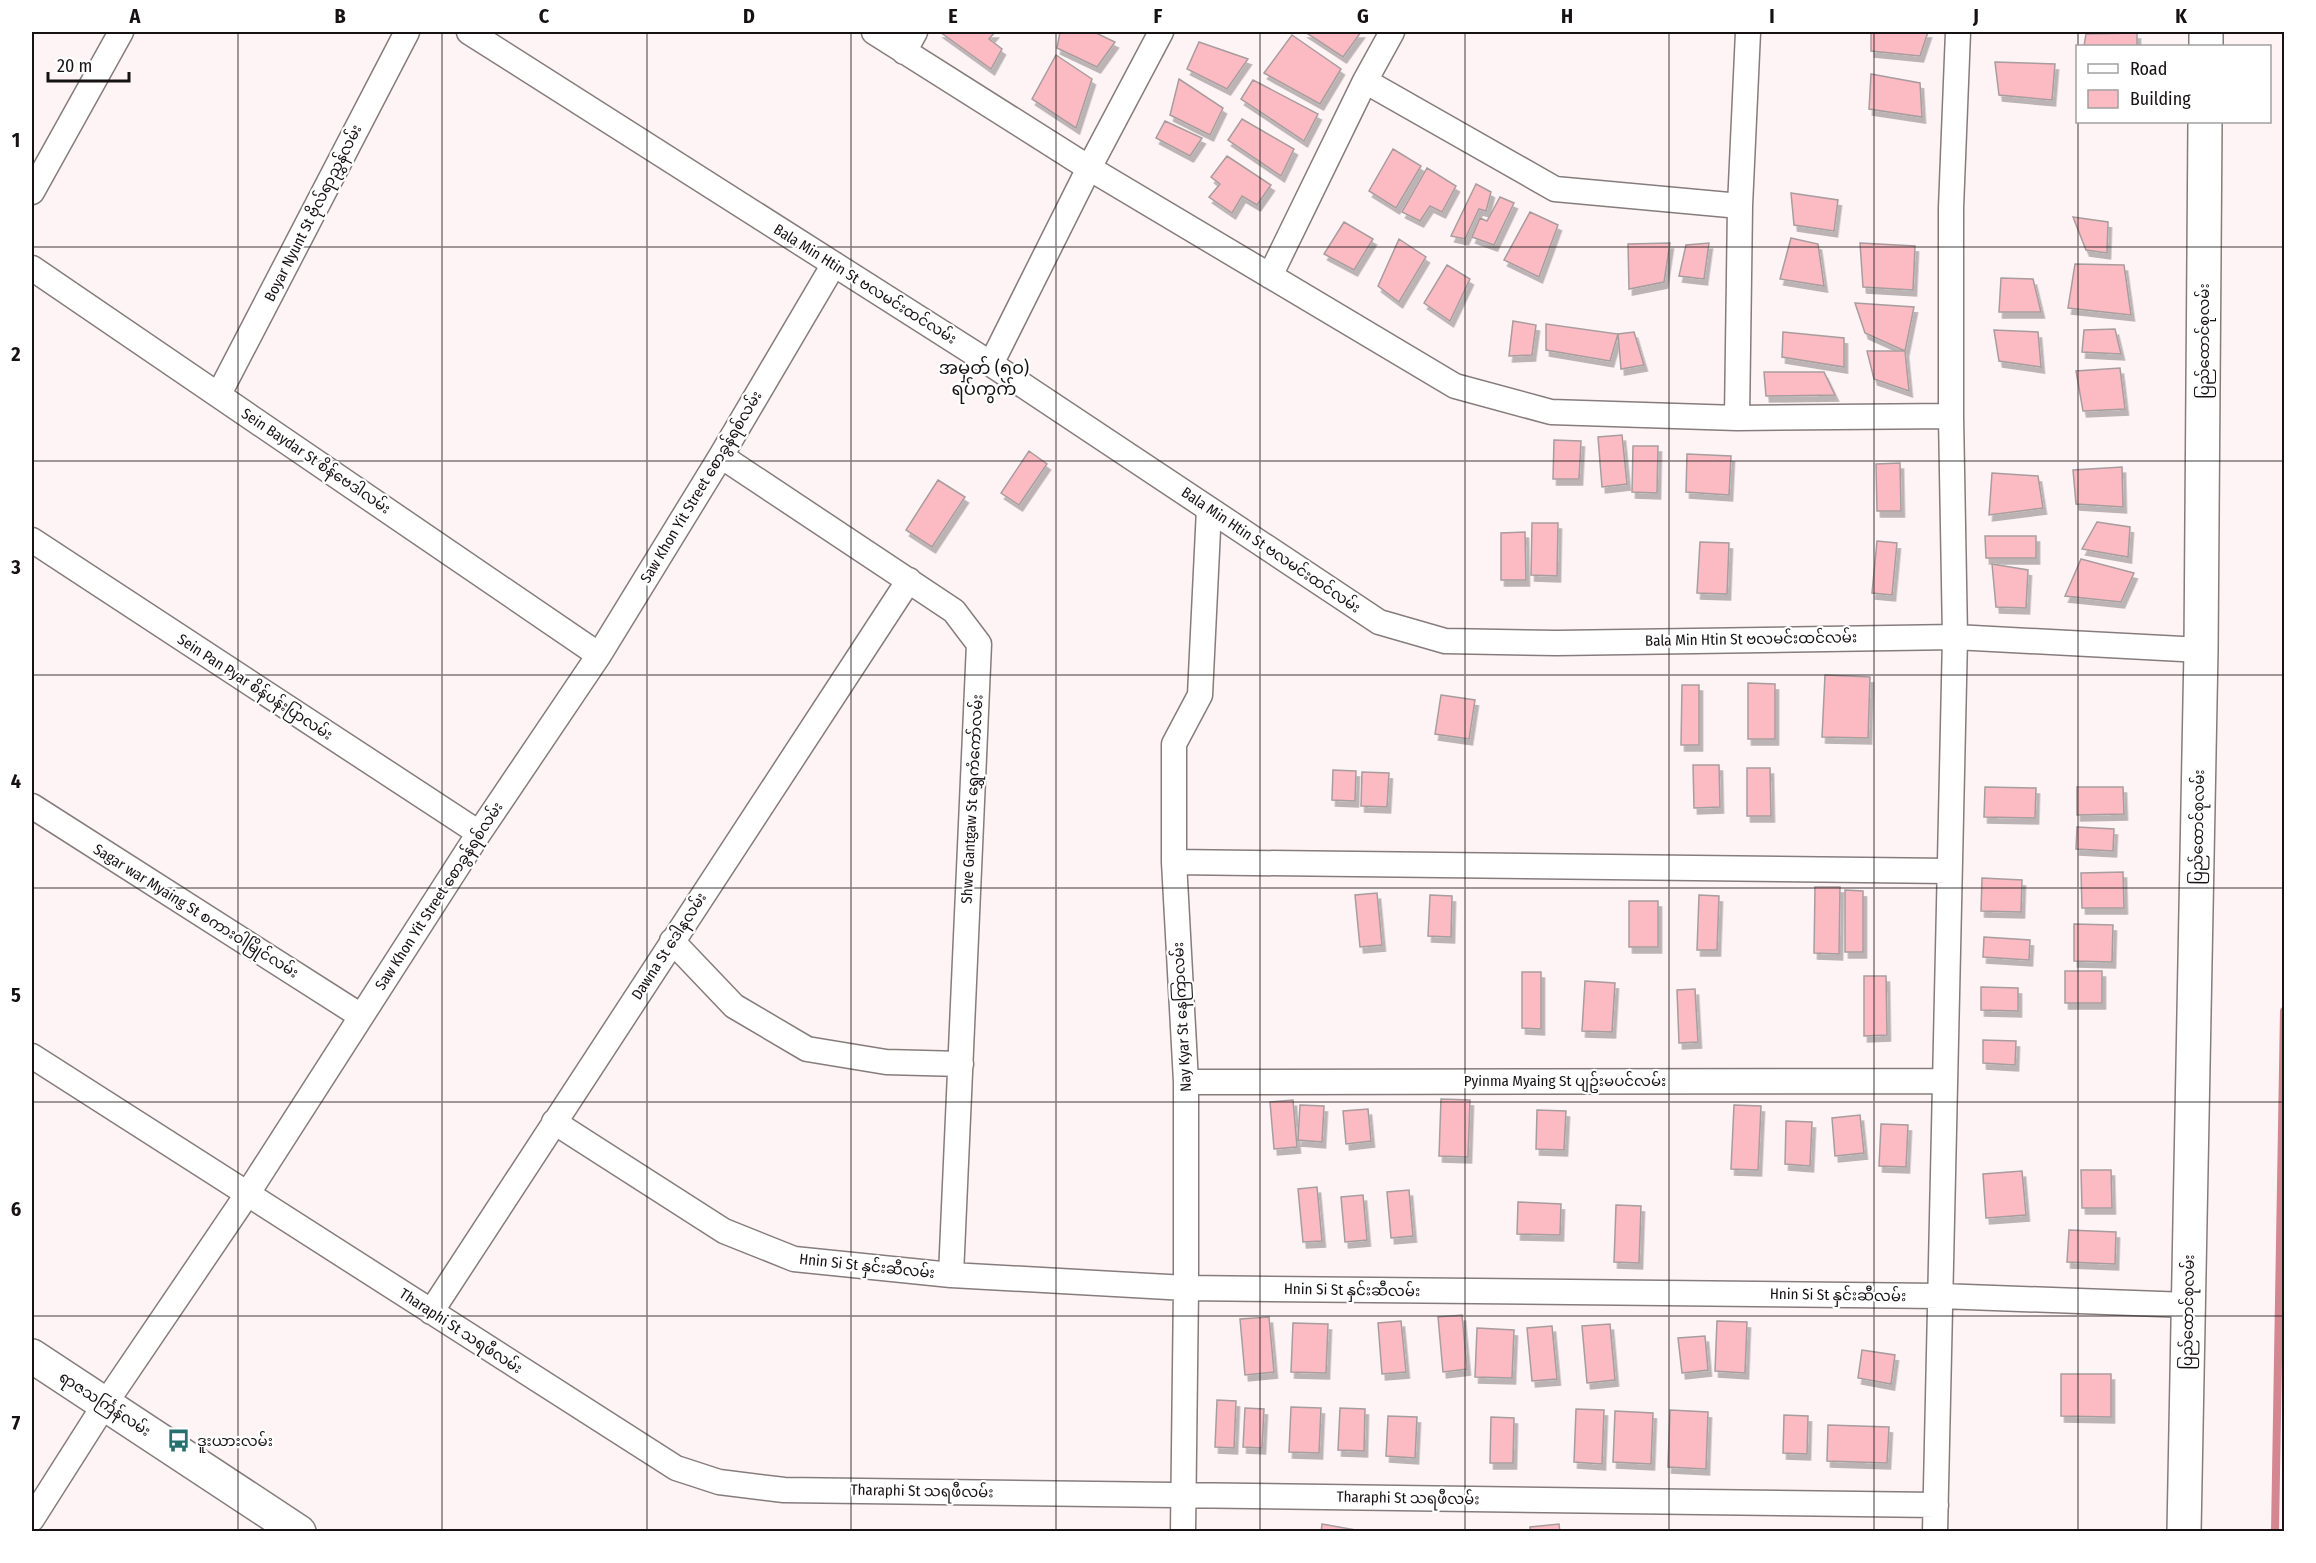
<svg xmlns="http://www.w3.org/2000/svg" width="2316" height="1563" font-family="'Fira Sans Condensed','Noto Sans Myanmar',sans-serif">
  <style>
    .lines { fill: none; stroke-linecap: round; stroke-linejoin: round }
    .stream { stroke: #d48691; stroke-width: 8 }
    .building { fill: #fcbac2; stroke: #a89d9e; stroke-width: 1.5; filter: url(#shadow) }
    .minor-casing { stroke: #867c7d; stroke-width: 27 }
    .secondary-casing { stroke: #867c7d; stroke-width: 36 }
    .minor { stroke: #fff; stroke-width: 24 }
    .secondary { stroke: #fff; stroke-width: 33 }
    .grid { fill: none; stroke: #161213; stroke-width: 1.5; stroke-opacity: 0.55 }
    .labels { text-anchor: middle; stroke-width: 4.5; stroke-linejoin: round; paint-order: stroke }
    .street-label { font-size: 15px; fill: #161213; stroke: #fff }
    .poi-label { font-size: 15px; fill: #161213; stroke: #fff; text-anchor: start }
    .quarter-label { font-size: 18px; fill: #161213; stroke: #fff }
    .neatline { fill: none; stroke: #161213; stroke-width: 2 }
    .grid-label { font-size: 20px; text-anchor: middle; font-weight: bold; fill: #161213 }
  </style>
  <defs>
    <filter id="shadow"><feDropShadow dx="3.5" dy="6" stdDeviation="0" flood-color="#0004"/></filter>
  </defs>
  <rect width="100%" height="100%" fill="#fff4f5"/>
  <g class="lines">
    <!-- stream -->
    <path class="stream" d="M2275 1532 2284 1011"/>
  </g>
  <!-- building -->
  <path class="building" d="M940 32H995L989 39 1002 49 991 69Z
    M1060 32H1094L1115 42 1097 67 1057 48Z
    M1305 32H1361L1343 57Z
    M1871 32H1928L1920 56 1871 51Z
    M2137 33V46H2084L2086 34Z
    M1292 35 1341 69 1320 104 1264 73Z
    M1199 42 1248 59 1227 89 1187 69Z
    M1056 55 1092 79 1076 128 1032 99Z
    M1995 62 2055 64 2052 100 1999 95Z
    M1871 74 1920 83 1922 117 1869 109Z
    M1179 79 1223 108 1210 135 1170 115Z
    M1253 80 1318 114 1304 141 1241 99Z
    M1242 119 1294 149 1281 176 1228 140Z
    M1165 121 1202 138 1190 156 1156 138Z
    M1393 149 1421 166 1396 208 1369 191Z
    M1227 156 1271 185 1257 205 1242 196 1232 213 1209 197 1220 184 1211 177Z
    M1427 168 1456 186 1442 212 1430 206 1420 221 1402 212Z
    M1476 184 1491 192 1486 211 1479 209 1465 239 1451 236Z
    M1791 193 1838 200 1834 231 1794 225Z
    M1500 197 1514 203 1494 245 1472 237 1480 218 1487 221Z
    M1530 212 1558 225 1539 277 1504 260Z
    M2073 217 2108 222 2107 253 2086 250Z
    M1344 222 1373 239 1354 270 1324 254Z
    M1791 238 1818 244 1824 286 1780 279Z
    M1399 239 1426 257 1399 302 1378 286Z
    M1670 243 1664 282 1629 289 1628 244Z
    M1709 243 1704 279 1679 276 1686 245Z
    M1860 243 1915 246 1913 290 1863 287Z
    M2075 264 2124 265 2131 315 2068 308Z
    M1447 265 1470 279 1450 321 1424 303Z
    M2001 278 2033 279 2041 312H1999Z
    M1855 303 1914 307 1905 351 1865 333Z
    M1513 321 1536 325 1532 355 1509 356Z
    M1546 324 1618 334 1610 361 1546 350Z
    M2115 329 2121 354 2082 352 2084 330Z
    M1994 330 2038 332 2041 367 1999 361Z
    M1634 332 1644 365 1621 369 1618 334Z
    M1783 332 1844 338V367L1782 357Z
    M1867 351H1905L1909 391 1874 379Z
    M2120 368 2125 409 2083 411 2076 371Z
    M1764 372H1824L1835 395 1766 396Z
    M1622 435 1627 484 1602 487 1598 437Z
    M1554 440 1581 441 1579 479H1553Z
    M1633 446H1658L1657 493 1632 492Z
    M1029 451 1047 464 1019 505 1001 493Z
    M1687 454 1731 456 1729 495 1686 492Z
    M1900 463 1901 511H1877L1876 464Z
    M2122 467 2123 507 2076 504 2073 470Z
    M1992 473 2038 476 2043 508 1989 515Z
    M938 480 965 497 932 547 906 530Z
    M2097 522 2130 527 2128 557 2082 549Z
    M1532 523H1558L1557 576 1531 575Z
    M1525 532 1526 580H1501V533Z
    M1985 536H2036V558H1986Z
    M1877 541 1897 543 1892 595 1872 593Z
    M1700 542 1729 543 1727 594 1697 593Z
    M2081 559 2134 573 2121 602 2065 596Z
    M1992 564 2028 570 2026 608 1996 607Z
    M1825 675 1870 677 1868 738 1822 737Z
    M1748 683 1775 684V739H1748Z
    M1682 685H1699V745H1681Z
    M1441 695 1475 700 1469 739 1435 734Z
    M1693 765H1719L1720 807 1694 808Z
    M1747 768H1770L1771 816H1747Z
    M1333 770 1356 771 1355 801 1332 800Z
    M1362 772 1389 773 1387 807 1361 806Z
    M1985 787 2036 788 2035 818 1984 817Z
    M2077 787H2123L2124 814 2077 815Z
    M2077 827 2114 829 2113 851 2076 849Z
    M2123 872 2124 908H2082L2081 873Z
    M1982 878 2022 880 2021 912 1981 911Z
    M1815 887H1840L1839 954 1814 953Z
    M1845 890 1863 891V952H1845Z
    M1377 893 1382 945 1360 947 1355 895Z
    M1430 895 1452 896 1451 937 1428 936Z
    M1699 895 1719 896 1717 950H1697Z
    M1629 901H1658V947H1629Z
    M2074 924 2113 925 2112 962 2074 961Z
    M1984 937 2030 940 2029 960 1983 957Z
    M2065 971H2102V1003H2065Z
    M1522 972H1541V1029L1522 1028Z
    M1864 976H1886L1887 1035 1864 1036Z
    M1585 981 1615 983 1612 1032 1582 1031Z
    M1981 987 2018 988V1011L1981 1010Z
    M1695 989 1698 1042 1679 1043 1677 990Z
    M1983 1040 2016 1041 2015 1065 1983 1063Z
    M1441 1099 1470 1100 1468 1157 1439 1156Z
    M1293 1100 1297 1147 1274 1149 1270 1102Z
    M1300 1105 1324 1106 1322 1142 1298 1140Z
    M1734 1105 1761 1106 1758 1170 1731 1169Z
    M1368 1109 1371 1141 1346 1144 1343 1111Z
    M1537 1110 1566 1111 1564 1150 1536 1149Z
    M1860 1115 1864 1153 1835 1156 1832 1118Z
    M1786 1121 1812 1122 1810 1166 1785 1164Z
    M1881 1124 1908 1125 1906 1167 1879 1166Z
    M2081 1170H2111L2112 1208H2082Z
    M2022 1171 2026 1215 1986 1218 1983 1174Z
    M1317 1187 1322 1241 1303 1242 1298 1189Z
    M1409 1190 1413 1236 1391 1238 1387 1192Z
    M1363 1195 1367 1240 1345 1242 1341 1197Z
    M1518 1202 1561 1204 1560 1235 1517 1234Z
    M1616 1205 1641 1206 1639 1263 1614 1262Z
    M2069 1230 2116 1232 2115 1264 2067 1262Z
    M1462 1315 1467 1369 1443 1372 1438 1317Z
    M1269 1317 1274 1372 1245 1375 1240 1319Z
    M1401 1321 1406 1372 1382 1374 1378 1323Z
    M1717 1321 1747 1322 1745 1373 1715 1371Z
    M1293 1323 1328 1324 1326 1373 1291 1372Z
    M1610 1324 1615 1380 1587 1383 1582 1326Z
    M1552 1326 1557 1379 1532 1381 1527 1328Z
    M1477 1328 1514 1330 1512 1378 1475 1377Z
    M1705 1336 1708 1370 1682 1373 1678 1338Z
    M1862 1350 1895 1355 1891 1384 1858 1378Z
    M2061 1374H2111V1417L2061 1416Z
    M1217 1400 1236 1401 1234 1448 1215 1447Z
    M1291 1407 1321 1408 1319 1453 1289 1452Z
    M1245 1408 1264 1409 1262 1448 1243 1447Z
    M1340 1408 1365 1409 1364 1451 1338 1450Z
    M1576 1409 1604 1410 1602 1464 1574 1462Z
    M1670 1410 1708 1412 1706 1469 1668 1467Z
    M1615 1411 1653 1413 1651 1464 1613 1462Z
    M1784 1415 1808 1416 1807 1454 1783 1453Z
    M1388 1416 1417 1417 1415 1458 1386 1456Z
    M1491 1417 1514 1418 1513 1463H1490Z
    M1828 1425 1889 1427 1887 1463 1827 1461Z
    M1322 1524 1367 1532H1321Z
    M1559 1524 1560 1532H1530V1527Z"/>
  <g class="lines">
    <defs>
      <path id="minor" d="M469 32 991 364 1379 622 1445 641 1557 643 1955 637 2201 650
        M874 32 1089 168 1455 386 1551 412 1737 418 1951 416
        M904 52 915 32
        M1365 81 1555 189 1740 206
        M32 192 121 32
        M32 268 599 655
        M1270 276 1365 81 1392 32
        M991 364 1089 168 1161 32
        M219 394 407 32
        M1737 418 1740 206 1748 32
        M721 456 954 611 979 644 951 1275
        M32 540 479 833
        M32 806 361 1016
        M1174 862 1949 871
        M672 941 734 1006 807 1049 886 1062 961 1064
        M32 1056 676 1468 719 1482 784 1490 1936 1505
        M1186 1082 1945 1081
        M554 1122 724 1231 794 1259 951 1275 1186 1288 1940 1296 2188 1305
        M431 1312 909 580
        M32 1519 105 1404 248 1193 479 833 599 655 721 456 834 264
        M1183 1532 1186 1288V1082L1174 862V744L1200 695 1209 509
        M1935 1532 1955 637 1951 416V208L1958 32"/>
      <path id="secondary" d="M2206 46V32
        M32 1356 299 1532
        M2184 1532 2201 650 2205 122"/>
    </defs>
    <!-- minor casing -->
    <use href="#minor" class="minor-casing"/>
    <!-- secondary casing -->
    <use href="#secondary" class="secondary-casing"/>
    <!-- minor -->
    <use href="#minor" class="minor"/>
    <!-- secondary -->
    <use href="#secondary" class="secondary"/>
  </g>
  <!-- grid -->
  <path class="grid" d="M238 32V1532M442 32V1532M647 32V1532M851 32V1532M1056 32V1532M1260 32V1532M1465 32V1532M1669 32V1532M1874 32V1532M2078 32V46M2078 122V1532M32 247H2284M32 461H2284M32 675H2284M32 888H2284M32 1102H2284M32 1316H2284"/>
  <!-- icons -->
  <defs>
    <symbol id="bus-bare" viewBox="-9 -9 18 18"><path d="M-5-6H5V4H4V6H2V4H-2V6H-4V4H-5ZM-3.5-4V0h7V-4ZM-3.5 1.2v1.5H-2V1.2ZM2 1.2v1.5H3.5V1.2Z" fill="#26706d" stroke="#fff" stroke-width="2.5" paint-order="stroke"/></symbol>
  </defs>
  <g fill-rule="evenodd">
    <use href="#bus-bare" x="162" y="1424" width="33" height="33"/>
  </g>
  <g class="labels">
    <!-- street labels -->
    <g class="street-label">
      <text transform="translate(313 213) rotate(-63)" y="5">Boyar Nyunt St ဗိုလ်ရာညွှန်လမ်း</text>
      <text transform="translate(865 284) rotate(32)" y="5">Bala Min Htin St ဗလမင်းထင်လမ်း</text>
      <text transform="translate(2204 341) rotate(-90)" y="5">ပြည်ထောင်စုလမ်း</text>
      <text transform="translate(316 461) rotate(34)" y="5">Sein Baydar St စိန်ဗေဒါလမ်း</text>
      <text transform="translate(701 487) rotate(-59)" y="5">Saw Khon Yit Street စောခွန်ရစ်လမ်း</text>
      <text transform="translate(1271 550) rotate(34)" y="5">Bala Min Htin St ဗလမင်းထင်လမ်း</text>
      <text transform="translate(1751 639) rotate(-1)" y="5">Bala Min Htin St ဗလမင်းထင်လမ်း</text>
      <text transform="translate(255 687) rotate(33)" y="5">Sein Pan Pyar စိန်ပန်းပြာလမ်း</text>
      <text transform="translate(972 799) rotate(-87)" y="5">Shwe Gantgaw St ရွှေကံကော်လမ်း</text>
      <text transform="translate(2198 827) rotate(-89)" y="5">ပြည်ထောင်စုလမ်း</text>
      <text transform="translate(439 896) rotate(-57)" y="5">Saw Khon Yit Street စောခွန်ရစ်လမ်း</text>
      <text transform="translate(196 911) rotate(32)" y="5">Sagar war Myaing St စကားဝါမြိုင်လမ်း</text>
      <text transform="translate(669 946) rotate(-57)" y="5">Dawna St ဒေါနလမ်း</text>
      <text transform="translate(1182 1017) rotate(-93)" y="5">Nay Kyar St နေကြာလမ်း</text>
      <text x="1565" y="1086">Pyinma Myaing St ပျဥ်းမပင်လမ်း</text>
      <text transform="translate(867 1266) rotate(6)" y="5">Hnin Si St နှင်းဆီလမ်း</text>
      <text transform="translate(1352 1290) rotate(1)" y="5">Hnin Si St နှင်းဆီလမ်း</text>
      <text transform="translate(1838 1295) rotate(1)" y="5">Hnin Si St နှင်းဆီလမ်း</text>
      <text transform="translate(2188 1312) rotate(-89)" y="5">ပြည်ထောင်စုလမ်း</text>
      <text transform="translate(461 1331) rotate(33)" y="5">Tharaphi St သရဖီလမ်း</text>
      <text transform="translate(105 1404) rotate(33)" y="5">ရာဇသင်္ကြန်လမ်း</text>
      <text transform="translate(922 1491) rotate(1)" y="5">Tharaphi St သရဖီလမ်း</text>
      <text transform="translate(1408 1498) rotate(1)" y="5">Tharaphi St သရဖီလမ်း</text>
    </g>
    <!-- poi labels -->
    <g class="poi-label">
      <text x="197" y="1446">ဒူးယားလမ်း</text>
    </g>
    <!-- quarter labels -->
    <g class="quarter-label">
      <text x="984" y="374">အမှတ် (၅၀)<tspan x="984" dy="21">ရပ်ကွက်</tspan></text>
    </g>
  </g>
  <!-- border -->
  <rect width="2316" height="1563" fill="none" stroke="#ffffff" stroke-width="66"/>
  <!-- legend -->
  <rect x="2076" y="45" width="195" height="78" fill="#ffffff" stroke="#a2a0a1" stroke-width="1.5"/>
  <rect x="2088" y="64" width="30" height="9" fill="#ffffff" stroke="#a2a0a1" stroke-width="1.5"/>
  <text x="2130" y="75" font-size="18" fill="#161213">Road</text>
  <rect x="2088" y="90" width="30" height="18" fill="#fcbac2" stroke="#a2a0a1" stroke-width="1.5"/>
  <text x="2130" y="105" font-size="18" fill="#161213">Building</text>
  <!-- scale -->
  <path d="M48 72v9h81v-9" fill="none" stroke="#161213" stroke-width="3"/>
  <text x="57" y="72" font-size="18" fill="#161213" stroke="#ffffff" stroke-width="4.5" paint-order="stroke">20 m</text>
  <rect x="33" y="33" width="2250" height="1497" class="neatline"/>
  <g class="grid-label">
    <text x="135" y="23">A</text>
    <text x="340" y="23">B</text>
    <text x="544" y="23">C</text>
    <text x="749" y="23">D</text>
    <text x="953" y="23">E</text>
    <text x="1158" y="23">F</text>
    <text x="1363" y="23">G</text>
    <text x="1567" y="23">H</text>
    <text x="1772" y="23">I</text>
    <text x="1976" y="23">J</text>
    <text x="2181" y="23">K</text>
    <text x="16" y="147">1</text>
    <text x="16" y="361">2</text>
    <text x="16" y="574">3</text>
    <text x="16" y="788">4</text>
    <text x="16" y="1002">5</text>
    <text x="16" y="1216">6</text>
    <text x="16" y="1430">7</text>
  </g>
</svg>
